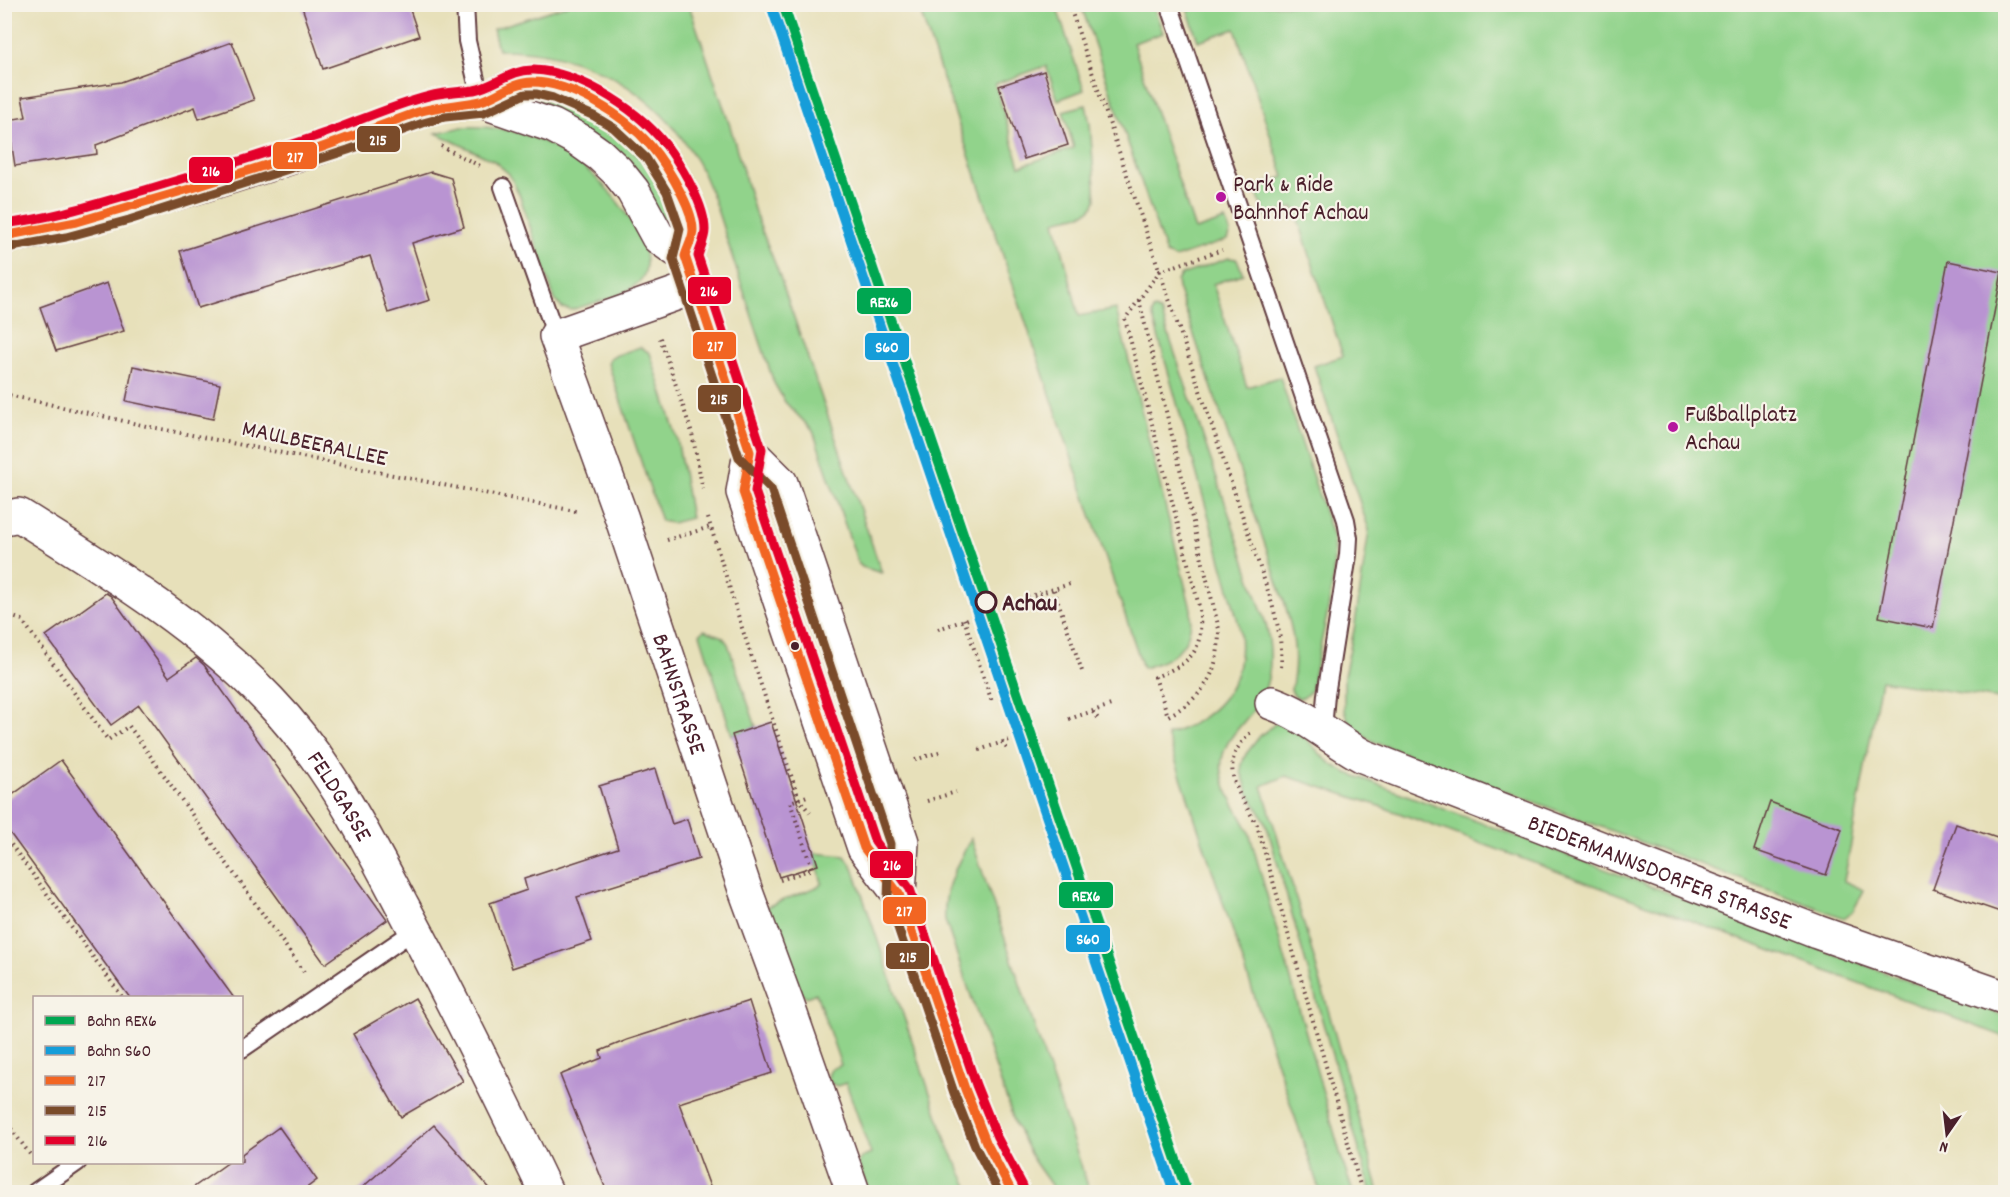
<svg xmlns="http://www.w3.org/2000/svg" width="2010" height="1197" font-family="Dekko,sans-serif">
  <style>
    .green { fill: #91d38b; stroke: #6e795b; stroke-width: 1.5 }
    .building { fill: #b994d2 }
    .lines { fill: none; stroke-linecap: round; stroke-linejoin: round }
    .service-casing { stroke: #623c40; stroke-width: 20 }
    .minor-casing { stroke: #623c40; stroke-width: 36 }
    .primary-casing { stroke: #623c40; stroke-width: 36 }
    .path { stroke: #623c40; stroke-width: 4; stroke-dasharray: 1.5 4.5; stroke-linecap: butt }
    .service { stroke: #fff; stroke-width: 16 }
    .minor { stroke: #fff; stroke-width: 33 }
    .primary { stroke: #fff; stroke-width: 33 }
    .bus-1-casing { stroke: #f7f3e8; stroke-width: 14 }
    .bus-2-casing { stroke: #f7f3e8; stroke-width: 14 }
    .bus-3-casing { stroke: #f7f3e8; stroke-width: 14 }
    .bus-1 { stroke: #f26522; stroke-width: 9 }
    .bus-2 { stroke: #7a4b2a; stroke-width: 9 }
    .bus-3 { stroke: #e4002b; stroke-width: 9 }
    .rail-1-casing { stroke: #f7f3e8; stroke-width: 15 }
    .rail-2-casing { stroke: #f7f3e8; stroke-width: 15 }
    .rail-1 { stroke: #00a651; stroke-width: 10 }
    .rail-2 { stroke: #159dd9; stroke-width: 10 }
    .poi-dot { fill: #b5179e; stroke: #f7f3e8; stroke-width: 2 }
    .stop-dot { fill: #f7f3e8; stroke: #4a1f2b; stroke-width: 3 }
    .bus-dot { fill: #4a1f2b; stroke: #f7f3e8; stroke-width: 2 }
    .labels { text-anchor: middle; stroke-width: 4.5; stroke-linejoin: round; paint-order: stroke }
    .poi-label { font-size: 24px; fill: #4a1f2b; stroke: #f7f3e8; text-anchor: start }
    .street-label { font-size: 24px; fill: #4a1f2b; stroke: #f7f3e8 }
    .stop-label { font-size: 24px; font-weight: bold; fill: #4a1f2b; stroke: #f7f3e8; text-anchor: start }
    .line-badge { stroke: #f7f3e8; stroke-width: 2 }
    .badge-label { font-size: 16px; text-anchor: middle; font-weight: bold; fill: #fff }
  </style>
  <rect width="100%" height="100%" fill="#f7f3e8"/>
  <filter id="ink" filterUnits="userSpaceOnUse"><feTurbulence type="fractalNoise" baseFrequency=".0167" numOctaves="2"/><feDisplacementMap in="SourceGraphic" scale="12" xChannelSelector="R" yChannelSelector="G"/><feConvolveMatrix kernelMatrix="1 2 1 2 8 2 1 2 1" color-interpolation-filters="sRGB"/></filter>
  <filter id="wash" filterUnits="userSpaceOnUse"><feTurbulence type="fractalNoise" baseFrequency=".008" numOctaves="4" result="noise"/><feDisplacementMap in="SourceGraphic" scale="24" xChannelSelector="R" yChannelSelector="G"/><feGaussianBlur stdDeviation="1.35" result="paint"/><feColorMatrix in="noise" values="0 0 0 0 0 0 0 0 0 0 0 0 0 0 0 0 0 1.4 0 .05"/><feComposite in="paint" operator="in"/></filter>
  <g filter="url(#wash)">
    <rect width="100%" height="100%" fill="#e7e0ba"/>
    <!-- green -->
    <path class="green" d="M571 4 689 5 730 126 756 216 778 271 882 573 862 567 858 563 813 431 785 402 774 383C761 343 747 302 734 262 723 229 714 194 698 163 656 89 582 49 498 50L493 29Z
      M918 5H1056L1084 90 1058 100 1046 66 995 84 1020 166 1074 148 1063 111 1086 105 1090 124 1096 200C1091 217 1070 216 1055 221L1079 316 1116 309 1191 609C1193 646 1175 659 1143 668Z
      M1081 5H1153L1163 33 1133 43 1195 230 1225 220 1230 232 1227 240 1175 258 1166 254Z
      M1186 5H2005V700L1881 680 1844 881 1864 890 1853 911 1844 918 1377 743 1359 734 1350 724 1344 710V676L1354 630 1369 530 1314 366 1343 356 1294 207 1265 217 1255 187 1284 177 1235 29 1198 41Z
      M524 96 564 105 581 112 618 135 649 167 679 223 676 232 548 109 521 97Z
      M462 127C494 125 526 132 554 147 569 155 583 165 595 177 615 195 664 256 639 282 623 298 593 302 572 310L562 308 555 300 519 194 509 174 494 161 436 133Z
      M1229 258 1237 259 1243 274 1213 284 1247 387 1280 377 1333 538C1338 586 1320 642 1311 689 1306 700 1294 702 1291 689 1299 658 1293 631 1284 601L1178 288 1177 281 1181 275Z
      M1155 309 1161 312 1266 624C1272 649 1273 673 1262 697 1249 723 1217 739 1222 773 1225 793 1240 813 1249 832L1343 1163 1353 1192H1320L1167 735C1220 717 1248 682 1239 625L1152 314 1153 310Z
      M640 347 650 353 677 438 691 518 672 523 661 521 608 363 611 357Z
      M704 630 723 637 728 644 756 727 732 735 700 634Z
      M1276 723C1303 726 1310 747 1329 762 1334 766 1340 769 1345 772L1768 930 2005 1016V1037L1377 805 1286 776 1262 786 1309 941 1379 1192H1371L1270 837 1265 821 1249 794 1241 772 1242 763 1246 754 1260 736Z
      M971 838 1090 1192H1056L1034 1161 1015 1124 945 920C943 886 956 868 971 838Z
      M814 853 845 856 853 868 948 1146 971 1192H869L858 1163 861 1158 871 1154 846 1083 837 1086 830 1083 828 1076 831 1069 841 1065 816 993 807 997 801 993 766 907 819 886 822 883Z"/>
    <g id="blocks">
      <!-- building -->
      <path class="building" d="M301 4H408L419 36 323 69Z
        M232 42 254 100 199 119 195 107 96 145 97 154 15 166 8 120 26 117 22 97 121 82Z
        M1044 71 1068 145 1024 159 999 86Z
        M431 172 451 178 464 227 412 243 430 300 388 313 370 256 198 308 180 251Z
        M1948 261 2002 272 1933 628 1879 617Z
        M107 283 124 331 56 351 40 307Z
        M133 366 220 384 213 419 126 401Z
        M106 593 111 596 169 677 196 658 204 665 387 920 325 964 139 705 111 725 46 636Z
        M771 722 818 865 779 877 732 735Z
        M61 760 185 931 234 998H130L4 825V801Z
        M655 769 672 824 687 819 699 859 577 897 592 941 512 968 490 903 527 890 524 879 618 848 599 786Z
        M1770 802 1842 829 1826 875 1754 850Z
        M1956 824 2006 841V914L1933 889Z
        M415 998 463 1081 401 1117 353 1034Z
        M749 1001 772 1073 679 1103 712 1192H607L560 1075 602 1058 600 1051 627 1040Z
        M434 1125 493 1192H357Z
        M279 1127 317 1180 301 1192H187L229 1162H242V1154Z"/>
    </g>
  </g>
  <g filter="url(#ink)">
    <use href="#blocks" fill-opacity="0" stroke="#623c40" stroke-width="1.5"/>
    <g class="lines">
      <defs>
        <path id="service" d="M465 4 467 41 481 101
          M1169 4 1346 520 1349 538 1348 555 1326 695 1323 729
          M503 187 556 336
          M242 1049 415 930
          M35 1192 78 1162"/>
        <g id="minor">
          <path id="s1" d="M695 287 556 336 621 516 746 892 790 1012 853 1192"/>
          <path id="s2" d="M4 518 19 515C107 570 197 624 269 700 327 760 364 833 402 905 453 1000 500 1096 546 1192"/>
          <path id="s3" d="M1272 703C1306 715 1332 739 1363 756L1817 932 2006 998"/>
        </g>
        <path id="primary" d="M481 101 553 126 579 140 600 155 617 171 633 191 658 237 685 256
          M4 236C52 231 100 216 146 202 212 183 279 162 344 139 377 128 409 112 443 105 455 103 467 103 479 101 498 97 513 81 534 82 574 84 637 124 659 156 670 171 693 212 693 230 692 238 687 248 685 256L750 452 743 492 864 848 899 894 965 1089 986 1142 1012 1192
          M750 452 781 483 902 842 899 894"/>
      </defs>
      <!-- service casing -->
      <use href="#service" class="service-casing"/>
      <!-- minor casing -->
      <use href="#minor" class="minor-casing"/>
      <!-- primary casing -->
      <use href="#primary" class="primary-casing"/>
      <!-- path -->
      <path class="path" d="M1069 4 1270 597C1277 621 1283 643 1281 668
        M441 146 482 167
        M1139 300 1219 629C1219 672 1206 696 1168 716L1155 677C1195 661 1204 650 1199 606L1125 319 1160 271 1222 250
        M660 338 692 433 703 490
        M4 394 146 426 580 512
        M708 518 742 628 799 799 810 813
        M667 540 710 527
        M1054 590 1082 671
        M1028 597 1070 584
        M4 614 22 620 108 740 129 726 304 972
        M964 619 992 702
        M938 629 980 615
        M1093 712 1099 720
        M1069 719 1111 705
        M1250 733C1245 739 1238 746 1235 753 1225 779 1245 803 1257 825L1362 1192
        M1002 742 1008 750
        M979 750 1021 736
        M915 760 942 751
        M927 801 956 792
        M4 835 123 998
        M780 880 812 869 790 802 807 796
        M4 1119 32 1157"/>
      <!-- service -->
      <use href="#service" class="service"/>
      <!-- minor -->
      <use href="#minor" class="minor"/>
      <!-- primary -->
      <use href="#primary" class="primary"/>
      <defs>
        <path id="bus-1" d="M4 236 76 222 196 187 320 148 418 112C440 105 460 106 481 101 498 96 513 82 532 82 571 82 625 116 650 145 663 160 673 177 682 195 687 205 693 218 693 230 693 239 687 248 685 256L750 452 743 492 864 848 899 894 965 1089 986 1142 1012 1192"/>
        <path id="bus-2" d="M6 248 66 237 129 220 348 150 423 123 445 117 484 113 525 94H536L553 98 594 116 614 128 646 158 667 192 680 229 673 259 739 457 771 489 890 844 888 898 954 1093 975 1146 999 1192"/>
        <path id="bus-3" d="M4 224C53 218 99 203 145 190 202 173 258 156 314 137 352 124 390 106 429 96 444 92 459 92 474 90 495 86 511 69 534 70 582 72 644 113 671 152 684 171 705 206 705 230 705 239 700 248 698 256L762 449 755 491 875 842 910 889 976 1085 997 1137 1023 1186"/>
      </defs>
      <!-- bus-1 casing -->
      <use href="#bus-1" class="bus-1-casing"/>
      <!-- bus-2 casing -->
      <use href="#bus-2" class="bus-2-casing"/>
      <!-- bus-3 casing -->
      <use href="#bus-3" class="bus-3-casing"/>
      <!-- bus-1 -->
      <use href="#bus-1" class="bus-1"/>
      <!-- bus-2 -->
      <use href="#bus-2" class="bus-2"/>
      <!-- bus-3 -->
      <use href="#bus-3" class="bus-3"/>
      <defs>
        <path id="rail-1" d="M783 4 1187 1192"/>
        <path id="rail-2" d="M772 8 1174 1192"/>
      </defs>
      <!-- rail-1 casing -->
      <use href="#rail-1" class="rail-1-casing"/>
      <!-- rail-2 casing -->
      <use href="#rail-2" class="rail-2-casing"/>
      <!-- rail-1 -->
      <use href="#rail-1" class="rail-1"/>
      <!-- rail-2 -->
      <use href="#rail-2" class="rail-2"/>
    </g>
  </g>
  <!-- markers -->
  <g class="poi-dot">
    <circle cx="1221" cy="197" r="6"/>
    <circle cx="1673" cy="427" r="6"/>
  </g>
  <circle class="stop-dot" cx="986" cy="602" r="10"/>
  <circle class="bus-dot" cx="795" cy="646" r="5"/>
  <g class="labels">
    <!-- poi labels -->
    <g class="poi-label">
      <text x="1233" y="191">Park &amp; Ride<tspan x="1233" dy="28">Bahnhof Achau</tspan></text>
      <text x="1685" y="421">Fußballplatz<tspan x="1685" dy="28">Achau</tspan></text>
    </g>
    <!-- street labels -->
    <g class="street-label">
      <text transform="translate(315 442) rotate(12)" y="8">MAULBEERALLEE</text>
      <text dy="8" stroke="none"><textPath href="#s1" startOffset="526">BAHNSTRASSE</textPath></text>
      <text dy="8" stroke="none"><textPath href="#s2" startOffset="447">FELDGASSE</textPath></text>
      <text dy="8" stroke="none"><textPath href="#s3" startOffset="424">BIEDERMANNSDORFER STRASSE</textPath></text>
    </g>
    <!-- stop labels -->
    <g class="stop-label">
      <text x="1002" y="610">Achau</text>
    </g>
  </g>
  <g class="line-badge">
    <rect x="356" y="125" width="45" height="28" rx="6" fill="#7a4b2a"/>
    <rect x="272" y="141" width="46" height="29" rx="6" fill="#f26522"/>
    <rect x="188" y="156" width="46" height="28" rx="6" fill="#e4002b"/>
    <rect x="687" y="276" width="45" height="29" rx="6" fill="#e4002b"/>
    <rect x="856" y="287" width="56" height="28" rx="6" fill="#00a651"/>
    <rect x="692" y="331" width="45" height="29" rx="6" fill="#f26522"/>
    <rect x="864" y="332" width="46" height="29" rx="6" fill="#159dd9"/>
    <rect x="697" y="384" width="45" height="29" rx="6" fill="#7a4b2a"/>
    <rect x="869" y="850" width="45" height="29" rx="6" fill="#e4002b"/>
    <rect x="1058" y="881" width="56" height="28" rx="6" fill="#00a651"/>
    <rect x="882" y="896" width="45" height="29" rx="6" fill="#f26522"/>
    <rect x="1065" y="924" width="46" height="29" rx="6" fill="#159dd9"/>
    <rect x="885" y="942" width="45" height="28" rx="6" fill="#7a4b2a"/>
  </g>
  <g class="badge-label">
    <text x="378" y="145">215</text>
    <text x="295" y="162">217</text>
    <text x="211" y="176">216</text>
    <text x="709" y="296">216</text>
    <text x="884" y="307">REX6</text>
    <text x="715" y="351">217</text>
    <text x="887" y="352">S60</text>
    <text x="719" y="404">215</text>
    <text x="892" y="870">216</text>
    <text x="1086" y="901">REX6</text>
    <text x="904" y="916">217</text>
    <text x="1088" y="944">S60</text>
    <text x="908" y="962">215</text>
  </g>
  <!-- margin -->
  <rect width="2010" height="1197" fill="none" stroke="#f7f3e8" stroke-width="24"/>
  <!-- legend -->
  <rect x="33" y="996" width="210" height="168" fill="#f7f3e8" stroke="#b29e9c" stroke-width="1.5"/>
  <rect x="45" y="1016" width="30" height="9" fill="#00a651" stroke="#b29e9c" stroke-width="1.5"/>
  <text x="87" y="1026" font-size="18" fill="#4a1f2b">Bahn REX6</text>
  <rect x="45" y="1046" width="30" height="9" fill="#159dd9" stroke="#b29e9c" stroke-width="1.5"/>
  <text x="87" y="1056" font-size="18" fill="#4a1f2b">Bahn S60</text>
  <rect x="45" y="1076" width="30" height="9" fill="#f26522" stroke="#b29e9c" stroke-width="1.5"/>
  <text x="87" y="1086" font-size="18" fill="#4a1f2b">217</text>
  <rect x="45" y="1106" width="30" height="9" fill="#7a4b2a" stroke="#b29e9c" stroke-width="1.5"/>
  <text x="87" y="1116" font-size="18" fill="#4a1f2b">215</text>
  <rect x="45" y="1136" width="30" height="9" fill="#e4002b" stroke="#b29e9c" stroke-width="1.5"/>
  <text x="87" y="1146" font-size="18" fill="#4a1f2b">216</text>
  <!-- north arrow -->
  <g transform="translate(1947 1134) rotate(194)" stroke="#f7f3e8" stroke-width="4.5" paint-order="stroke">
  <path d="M0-4.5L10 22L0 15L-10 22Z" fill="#4a1f2b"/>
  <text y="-9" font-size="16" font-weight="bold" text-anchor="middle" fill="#4a1f2b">N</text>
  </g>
</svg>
